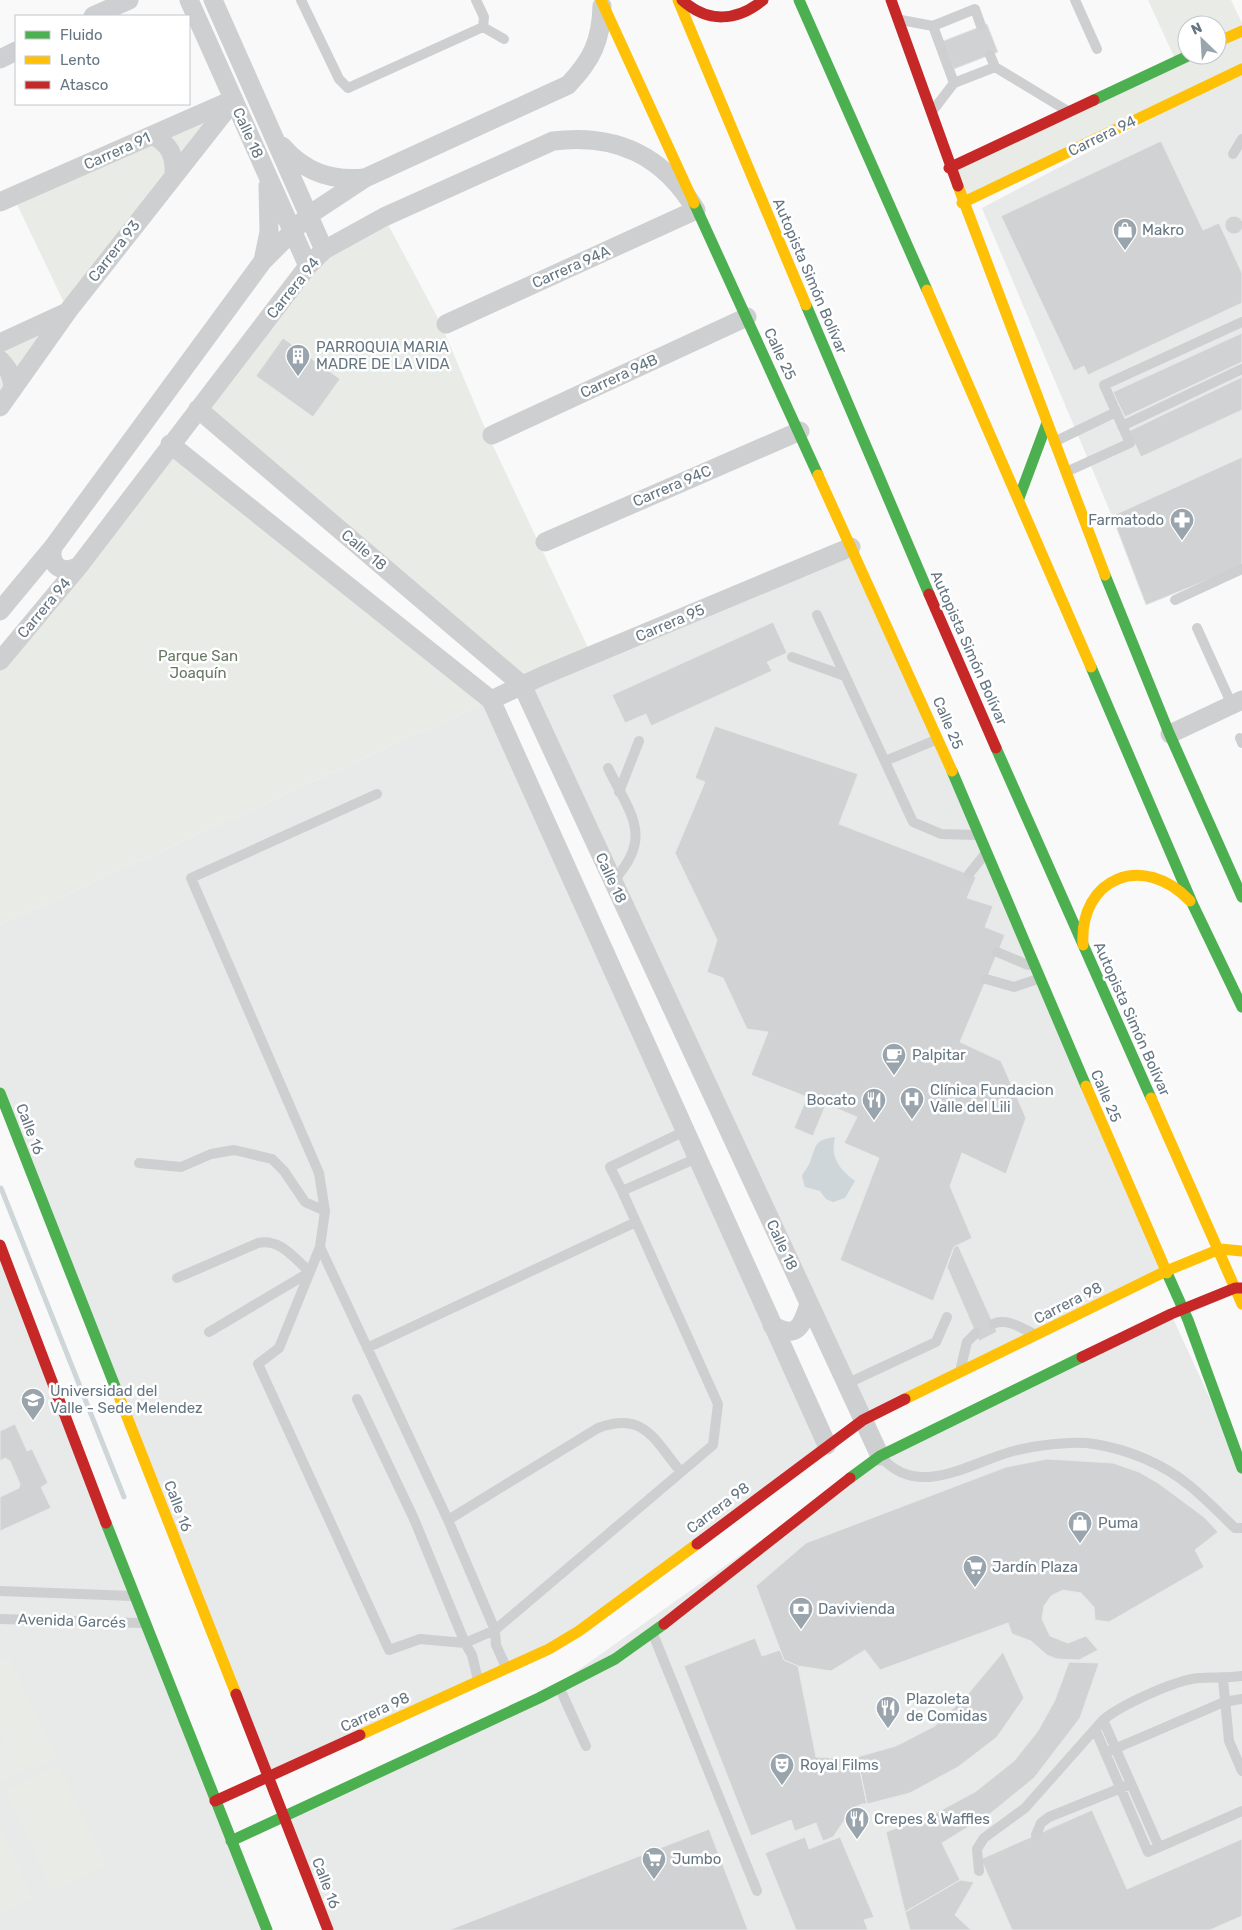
<svg xmlns="http://www.w3.org/2000/svg" width="1242" height="1930" font-family="Rubik,sans-serif">
  <style>
    .built { fill: #e8e9e9 }
    .green { fill: #e8ebe6; fill-rule: evenodd }
    .water { fill: #ced6d9 }
    .lines { fill: none; stroke-linecap: round; stroke-linejoin: round }
    .stream { stroke: #ced6d9; stroke-width: 5 }
    .building { fill: #d0d2d3; stroke: #e8e8e8 }
    .lane { stroke: #cecfd0; stroke-width: 10 }
    .street { stroke: #cecfd0; stroke-width: 19 }
    .fast { stroke: #4caf50; stroke-width: 11 }
    .slow { stroke: #ffc107; stroke-width: 11 }
    .jam { stroke: #c62828; stroke-width: 11 }
    .labels { text-anchor: middle; stroke-width: 5; stroke-linejoin: round; paint-order: stroke }
    .street-label { font-size: 15px; fill: #657683; stroke: #fff }
    .poi-label { font-size: 15px; fill: #657683; stroke: #fff; text-anchor: start }
    .park-label { font-size: 15px; fill: #687a64; stroke: #fff }
  </style>
  <rect width="100%" height="100%" fill="#f9f9f9"/>
  <!-- built -->
  <path class="built" d="M1242 71V457L1112 516 982 208Z
    M851 547 1166 1271 863 1420 522 685Z
    M491 700 827 1445 579 1631 269 1777 0 1093V925Z
    M0 1245 267 1930H0Z
    M1171 1314 1242 1468V1930H328L284 1817 539 1698 880 1456Z"/>
  <!-- green -->
  <path class="green" d="M1148 0H1231L1242 23V69L962 203 949 168 1176 61ZM1187 25H1217V55H1187Z
    M234 100 0 407V343L68 311 13 196Z
    M384 217 440 322 487 433 592 656 522 685 199 409 308 266ZM284 338 340 379 313 417 256 376Z
    M170 444 491 700 0 925V661Z
    M10 1658 57 1757 1 1783 0 1663Z
    M59 1764 106 1866 52 1891 5 1789Z
    M0 1826 33 1899 0 1914Z"/>
  <!-- water -->
  <path class="water" d="M835 1137C830 1157 839 1169 855 1181L845 1198 833 1202 826 1199 820 1191 805 1187 802 1176C804 1171 808 1168 810 1162 817 1144 814 1140 835 1137Z"/>
  <g class="lines">
    <!-- stream -->
    <path class="stream" d="M1 1188 124 1497"/>
  </g>
  <!-- building -->
  <path class="building" d="M987 24 998 52 954 69 943 41Z
    M1161 141 1203 230 1219 223 1242 273V303L1088 375 1084 366 1074 371 1001 216Z
    M1225 225a9 9 0 1 1 18 0a9 9 0 1 1-18 0Z
    M1242 333V362L1125 417 1113 392Z
    M283 338 340 379 313 417 256 376Z
    M1242 377V410L1141 457 1129 431Z
    M1242 457V566L1146 605 1112 516Z
    M773 622 787 653 767 662 772 671 651 726 646 714 625 723 612 695Z
    M715 726 858 774 839 824 976 877 967 898 993 906 985 927 1005 935 960 1042 1001 1061 1026 1118 1006 1174 962 1153 950 1186 972 1238 954 1247 933 1301 840 1260 879 1158 844 1143 857 1117 826 1104 813 1136 794 1128 807 1097 751 1075 768 1032 747 1029 723 978 707 972 717 940 675 853 705 782 695 778Z
    M958 1245 997 1332 979 1341 947 1267 954 1247Z
    M15 1424 27 1451 32 1449 48 1483 41 1487 51 1508 0 1531V1497L19 1488 20 1484 10 1461 5 1458 0 1461V1431Z
    M1047 1459 1113 1463 1139 1472 1158 1483 1204 1517 1218 1532 1195 1550 1204 1567 1109 1622 1095 1620 1094 1607 1081 1593 1063 1590 1051 1596 1044 1606 1042 1619 1050 1636 1068 1643 1086 1636 1098 1650 1079 1660 1057 1659 1047 1655 1031 1641 1012 1634 1008 1623 880 1670 865 1650 831 1671 798 1666 784 1660 756 1586 806 1543 1006 1467Z
    M755 1638 762 1656 780 1650 784 1660 798 1666 816 1757 846 1759 857 1757 867 1804H862L853 1808 833 1837 823 1841 816 1823 795 1831 791 1820 751 1836 684 1666Z
    M1003 1652 1024 1698 997 1737 958 1767 910 1793 867 1804 857 1757 896 1746 935 1726 968 1694Z
    M1069 1662 1099 1663 1080 1718 1034 1778 991 1813 942 1843 960 1880 905 1912 886 1832 934 1814 975 1792 1014 1761 1038 1731 1055 1700Z
    M1092 1810 1127 1889 1242 1839V1916L1210 1930H1012L981 1859Z
    M709 1829 748 1930H449Z
    M805 1837 809 1849 840 1837 874 1917 864 1920 868 1930H796L765 1853Z
    M960 1880 974 1882 955 1915 971 1930H910L905 1912Z"/>
  <g class="lines">
    <!-- lane -->
    <path class="lane" d="M301 0 339 79 348 88 483 27
      M476 0 484 17 483 27
      M1075 0 1097 49
      M901 20 933 26 975 9 981 26
      M933 26 954 83
      M483 27 504 39
      M995 67 1066 110
      M934 109 954 83 995 67 990 55
      M1233 154 1242 139
      M1122 426 1242 369
      M1054 442 1116 412
      M1066 472 1130 443 1104 385 1242 322
      M1175 600 1242 569
      M817 615 913 822 941 834 977 835
      M1197 628 1232 705
      M792 657 845 676
      M1240 738 1242 743
      M885 761 938 739
      M608 768C631 815 654 837 613 881
      M619 792 639 741
      M377 794 191 878 319 1173 325 1211 320 1247 279 1348 258 1364 389 1650 420 1639 465 1643 495 1630 713 1445 718 1404 622 1191 697 1158
      M969 874 985 854
      M997 952 1028 965
      M986 979 1014 987 1038 979
      M139 1163 181 1167 211 1154 234 1150 272 1159 284 1171 305 1202 325 1211
      M622 1191 610 1167 685 1131
      M320 1247 448 1520 495 1630 496 1645 506 1667
      M177 1278 258 1243C280 1238 294 1258 310 1272L209 1332
      M993 1324C1006 1318 1020 1327 1032 1333
      M367 1348 636 1222
      M961 1367 967 1342 976 1333
      M846 1384 936 1342 947 1317
      M357 1399 414 1519 465 1643 472 1655 478 1680
      M881 1457C918 1499 968 1464 1010 1452 1031 1446 1073 1440 1094 1444 1127 1449 1164 1464 1190 1486 1206 1499 1220 1514 1235 1528H1242
      M448 1520 598 1428C645 1411 654 1440 681 1472
      M0 1591 133 1596
      M0 1619 141 1623
      M653 1634 757 1891
      M1223 1679 1229 1741 1242 1771
      M560 1689 586 1746
      M1103 1720 1159 1847
      M1095 1729 1148 1852 1242 1811
      M1105 1753 1224 1702 1242 1699
      M1036 1835 1041 1823 1049 1817 1126 1786
      M979 1871 977 1849 984 1838 1025 1808 1103 1720C1121 1705 1175 1680 1199 1678 1214 1677 1227 1678 1242 1676"/>
    <!-- street -->
    <path class="street" d="M189 0 308 266
      M213 0 324 250
      M93 16 129 0
      M0 59 16 51
      M153 135C170 145 175 155 174 175
      M282 146C304 172 331 181 364 178
      M0 202 230 101
      M263 261 269 232 268 186
      M0 343 67 312
      M0 360C9 369 12 376 13 389
      M0 407 68 311 234 100
      M198 409 522 685 880 1456
      M492 435 747 317
      M170 444 491 700 827 1445
      M545 542 800 431
      M53 547C48 566 63 575 79 566
      M0 611 53 547 263 261 309 215 365 178 568 85C592 60 601 41 602 6
      M0 661 79 566 308 266 324 250 384 217 553 141C616 133 663 155 696 210L446 324
      M491 700 542 676 851 547
      M1170 734 1242 700
      M772 1325C797 1340 802 1326 809 1304"/>
    <!-- fast -->
    <path class="fast" d="M799 0 927 290
      M1094 100 1190 55
      M694 203 818 475
      M806 305 929 594
      M1019 498 1047 423
      M1105 575 1169 733 1242 897
      M1091 667 1193 905 1242 1007
      M996 748 1151 1098
      M952 771 1086 1086
      M0 1093 118 1394
      M1167 1273 1188 1320 1242 1468
      M850 1478 880 1456 1082 1357
      M106 1523 267 1930
      M231 1841 539 1698 615 1659 664 1624"/>
    <!-- slow -->
    <path class="slow" d="M601 0 694 203
      M678 0 806 305
      M1217 42 1242 31
      M958 186 1105 575
      M962 203 1242 69
      M927 290 1091 667
      M818 475 952 771
      M1083 945C1079 877 1144 852 1190 901
      M1086 1086 1167 1273
      M1151 1098 1242 1304
      M118 1394 236 1694
      M905 1399 1166 1271 1220 1249 1242 1251
      M360 1735 549 1649 579 1631 697 1544"/>
    <!-- jam -->
    <path class="jam" d="M682 0C707 23 737 22 763 0
      M891 0 958 186
      M949 168 1094 100
      M929 594 996 748
      M0 1245 106 1523
      M1082 1357 1171 1314 1235 1288H1242
      M697 1544 863 1420 905 1399
      M664 1624 850 1478
      M236 1694 328 1930
      M215 1801 360 1735"/>
  </g>
  <!-- icons -->
  <defs>
    <symbol id="shop-pin" viewBox="-11 -11 22 30"><path d="M0 17L-7.5 6A9.5 9.5 0 1 1 7.5 6Z" fill="#99a4ac" stroke="#fff"/><path d="M-5-2.5h2.3a2.7 3.5 0 0 1 5.4 0H5L5.5 6h-11ZM-1.5-2.5h3a1.5 2.3 0 0 0-3 0Z" fill="#fff"/></symbol>
    <symbol id="building-pin" viewBox="-11 -11 22 30"><path d="M0 17L-7.5 6A9.5 9.5 0 1 1 7.5 6Z" fill="#99a4ac" stroke="#fff"/><path d="M-4-6H4V6H1V3H-1V6H-4ZM-2.5-4.3h1.7v1.8h-1.7ZM.8-4.3h1.7v1.8H.8ZM-2.5-1h1.7V.8h-1.7ZM.8-1h1.7V.8H.8Z" fill="#fff"/></symbol>
    <symbol id="pharmacy-pin" viewBox="-11 -11 22 30"><path d="M0 17L-7.5 6A9.5 9.5 0 1 1 7.5 6Z" fill="#99a4ac" stroke="#fff"/><path d="M-2-6h4v4h4v4h-4v4h-4v-4h-4v-4h4Z" fill="#fff"/></symbol>
    <symbol id="cafe-pin" viewBox="-11 -11 22 30"><path d="M0 17L-7.5 6A9.5 9.5 0 1 1 7.5 6Z" fill="#99a4ac" stroke="#fff"/><path d="M-5.5-4.5H6V0H3Q3 3.5 0 3.5H-2.5Q-5.5 3.5-5.5 0ZM3-3.2v2h1.7v-2ZM-6 4.5H4V6H-6Z" fill="#fff"/></symbol>
    <symbol id="hospital-pin" viewBox="-11 -11 22 30"><path d="M0 17L-7.5 6A9.5 9.5 0 1 1 7.5 6Z" fill="#99a4ac" stroke="#fff"/><path d="M-5-5h3v3.5h4V-5h3V5h-3V1.5h-4V5h-3Z" fill="#fff"/></symbol>
    <symbol id="restaurant-pin" viewBox="-11 -11 22 30"><path d="M0 17L-7.5 6A9.5 9.5 0 1 1 7.5 6Z" fill="#99a4ac" stroke="#fff"/><path d="M-5-6h1v4h1v-4h1v4h1v-4h1v5L-1.5 .5V6h-2V.5L-5-1ZM5-6V6H3V1.5H1.5Q1.5-4 5-6Z" fill="#fff"/></symbol>
    <symbol id="university-pin" viewBox="-11 -11 22 30"><path d="M0 17L-7.5 6A9.5 9.5 0 1 1 7.5 6Z" fill="#99a4ac" stroke="#fff"/><path d="M0-5L7-2L0 1L-7-2ZM-4 1L0 2.5L4 1V4Q0 6-4 4Z" fill="#fff"/></symbol>
    <symbol id="supermarket-pin" viewBox="-11 -11 22 30"><path d="M0 17L-7.5 6A9.5 9.5 0 1 1 7.5 6Z" fill="#99a4ac" stroke="#fff"/><path d="M-6-5.5h2.5l.6 2H6L4.5 2H-2.5L-4.4-4H-6ZM-1.5 3.2a1.3 1.3 0 1 0 .1 0ZM3 3.2a1.3 1.3 0 1 0 .1 0Z" fill="#fff"/></symbol>
    <symbol id="bank-pin" viewBox="-11 -11 22 30"><path d="M0 17L-7.5 6A9.5 9.5 0 1 1 7.5 6Z" fill="#99a4ac" stroke="#fff"/><path d="M-6-4H6V4H-6ZM0-2.3a2.3 2.3 0 1 0 0 4.6a2.3 2.3 0 1 0 0-4.6Z" fill="#fff"/></symbol>
    <symbol id="theatre-pin" viewBox="-11 -11 22 30"><path d="M0 17L-7.5 6A9.5 9.5 0 1 1 7.5 6Z" fill="#99a4ac" stroke="#fff"/><path d="M-5-5.5Q0-4 5-5.5V0Q5 5 0 6Q-5 5-5 0ZM-3.3-2.5H-1v1.5H-3.3ZM1-2.5H3.3v1.5H1ZM-2.8 1Q0 5.5 2.8 1Z" fill="#fff"/></symbol>
  </defs>
  <g fill-rule="evenodd">
    <use href="#shop-pin" x="1111" y="216" width="28" height="38"/>
    <use href="#building-pin" x="284" y="342" width="28" height="38"/>
    <use href="#pharmacy-pin" x="1168" y="506" width="28" height="38"/>
    <use href="#cafe-pin" x="880" y="1041" width="28" height="38"/>
    <use href="#hospital-pin" x="898" y="1085" width="28" height="38"/>
    <use href="#restaurant-pin" x="860" y="1086" width="28" height="38"/>
    <use href="#university-pin" x="19" y="1386" width="28" height="38"/>
    <use href="#shop-pin" x="1066" y="1509" width="28" height="38"/>
    <use href="#supermarket-pin" x="961" y="1553" width="28" height="38"/>
    <use href="#bank-pin" x="787" y="1595" width="28" height="38"/>
    <use href="#restaurant-pin" x="874" y="1694" width="28" height="38"/>
    <use href="#theatre-pin" x="768" y="1751" width="28" height="38"/>
    <use href="#restaurant-pin" x="843" y="1805" width="28" height="38"/>
    <use href="#supermarket-pin" x="640" y="1845" width="28" height="38"/>
  </g>
  <g class="labels">
    <!-- street labels -->
    <g class="street-label">
      <text transform="translate(248 133) rotate(66)" y="5">Calle 18</text>
      <text transform="translate(1102 136) rotate(-26)" y="5">Carrera 94</text>
      <text transform="translate(117 151) rotate(-24)" y="5">Carrera 91</text>
      <text transform="translate(114 251) rotate(-52)" y="5">Carrera 93</text>
      <text transform="translate(571 267) rotate(-24)" y="5">Carrera 94A</text>
      <text transform="translate(810 276) rotate(67)" y="5">Autopista Simón Bolívar</text>
      <text transform="translate(293 288) rotate(-51)" y="5">Carrera 94</text>
      <text transform="translate(780 354) rotate(65)" y="5">Calle 25</text>
      <text transform="translate(619 376) rotate(-25)" y="5">Carrera 94B</text>
      <text transform="translate(672 486) rotate(-23)" y="5">Carrera 94C</text>
      <text transform="translate(364 550) rotate(40)" y="5">Calle 18</text>
      <text transform="translate(44 608) rotate(-50)" y="5">Carrera 94</text>
      <text transform="translate(670 623) rotate(-23)" y="5">Carrera 95</text>
      <text transform="translate(969 648) rotate(66)" y="5">Autopista Simón Bolívar</text>
      <text transform="translate(948 723) rotate(67)" y="5">Calle 25</text>
      <text transform="translate(611 878) rotate(65)" y="5">Calle 18</text>
      <text transform="translate(1132 1019) rotate(66)" y="5">Autopista Simón Bolívar</text>
      <text transform="translate(1106 1096) rotate(67)" y="5">Calle 25</text>
      <text transform="translate(30 1129) rotate(69)" y="5">Calle 16</text>
      <text transform="translate(782 1245) rotate(65)" y="5">Calle 18</text>
      <text transform="translate(1068 1303) rotate(-27)" y="5">Carrera 98</text>
      <text transform="translate(178 1506) rotate(69)" y="5">Calle 16</text>
      <text transform="translate(718 1508) rotate(-37)" y="5">Carrera 98</text>
      <text transform="translate(72 1621) rotate(2)" y="5">Avenida Garcés</text>
      <text transform="translate(375 1712) rotate(-25)" y="5">Carrera 98</text>
      <text transform="translate(326 1883) rotate(69)" y="5">Calle 16</text>
    </g>
    <!-- poi labels -->
    <g class="poi-label">
      <text x="1142" y="235">Makro</text>
      <text x="316" y="352">PARROQUIA MARIA<tspan x="316" dy="17">MADRE DE LA VIDA</tspan></text>
      <text x="1164" y="525" text-anchor="end">Farmatodo</text>
      <text x="912" y="1060">Palpitar</text>
      <text x="930" y="1095">Clínica Fundacion<tspan x="930" dy="17">Valle del Lili</tspan></text>
      <text x="856" y="1105" text-anchor="end">Bocato</text>
      <text x="50" y="1396">Universidad del<tspan x="50" dy="17">Valle - Sede Melendez</tspan></text>
      <text x="1098" y="1528">Puma</text>
      <text x="992" y="1572">Jardín Plaza</text>
      <text x="818" y="1614">Davivienda</text>
      <text x="906" y="1704">Plazoleta<tspan x="906" dy="17">de Comidas</tspan></text>
      <text x="800" y="1770">Royal Films</text>
      <text x="874" y="1824">Crepes &amp; Waffles</text>
      <text x="672" y="1864">Jumbo</text>
    </g>
    <!-- park labels -->
    <g class="park-label">
      <text x="198" y="661">Parque San<tspan x="198" dy="17">Joaquín</tspan></text>
    </g>
  </g>
  <!-- legend -->
  <rect x="15" y="15" width="175" height="90" fill="#ffffff" stroke="#c1c8cd"/>
  <rect x="25" y="31" width="25" height="8" fill="#4caf50" stroke="#c1c8cd"/>
  <text x="60" y="40" font-size="15" fill="#657683">Fluido</text>
  <rect x="25" y="56" width="25" height="8" fill="#ffc107" stroke="#c1c8cd"/>
  <text x="60" y="65" font-size="15" fill="#657683">Lento</text>
  <rect x="25" y="81" width="25" height="8" fill="#c62828" stroke="#c1c8cd"/>
  <text x="60" y="90" font-size="15" fill="#657683">Atasco</text>
  <!-- north arrow -->
  <g transform="translate(1202 40) rotate(335)"><circle r="24" fill="#ffffff" stroke="#c1c8cd"/>
  <path d="M0-4L9 19L0 12L-9 19Z" fill="#99a4ac"/>
  <text y="-8" font-size="14" font-weight="bold" text-anchor="middle" fill="#657683">N</text>
  </g>
</svg>
